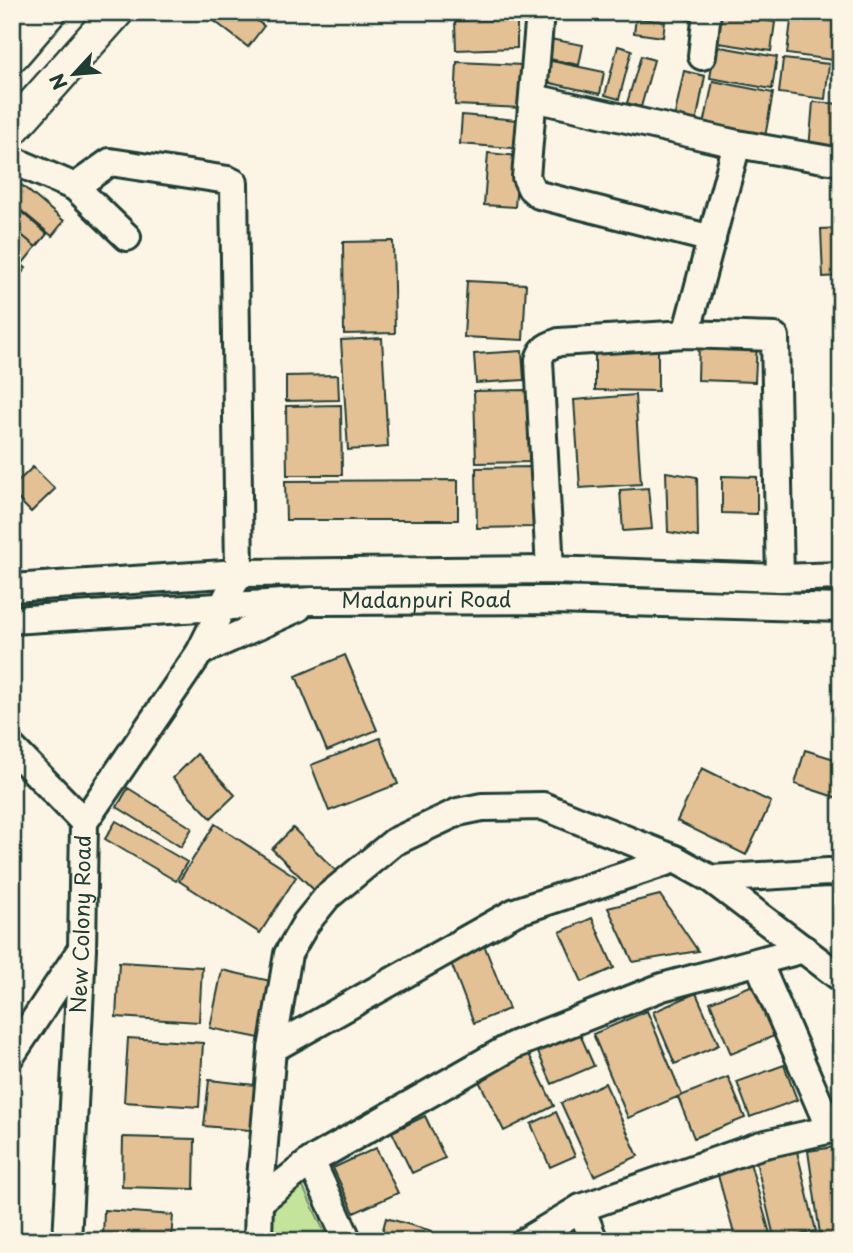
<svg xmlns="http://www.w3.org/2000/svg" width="853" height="1253" font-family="'Playpen Sans',sans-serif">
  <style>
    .green { fill: #c4e49c; stroke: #729068; stroke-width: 2 }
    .building { fill: #e4c095; stroke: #1f3d34; stroke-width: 2 }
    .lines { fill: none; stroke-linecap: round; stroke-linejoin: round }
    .minor-casing { stroke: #1f3d34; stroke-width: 32 }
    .major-casing { stroke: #1f3d34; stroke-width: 38 }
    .minor { stroke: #fcf5e5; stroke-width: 26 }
    .major { stroke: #fcf5e5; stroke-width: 33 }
    .labels { text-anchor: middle; stroke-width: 5; stroke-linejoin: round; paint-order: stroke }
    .street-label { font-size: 21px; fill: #1f3d34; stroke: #fcf5e5 }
  </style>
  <rect width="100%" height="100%" fill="#fcf5e5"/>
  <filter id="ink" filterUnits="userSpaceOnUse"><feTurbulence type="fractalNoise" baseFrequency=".0143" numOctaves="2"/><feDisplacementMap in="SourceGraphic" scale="14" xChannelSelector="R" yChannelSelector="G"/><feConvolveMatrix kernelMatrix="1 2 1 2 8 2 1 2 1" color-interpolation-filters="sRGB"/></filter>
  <g filter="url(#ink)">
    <!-- green -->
    <path class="green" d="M302 1185 329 1241H272V1204Z"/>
    <!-- building -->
    <path class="building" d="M245 12 264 26 248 47 204 13Z
      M633 12H661L660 18Z
      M667 12H701L700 22 667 16Z
      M732 12H781L780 19Z
      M792 12H841V61L787 54Z
      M716 13 775 22 771 51 712 42Z
      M636 18 665 22 663 37 634 33Z
      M517 19V48L456 50 455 21Z
      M544 38 583 45 579 65 540 57Z
      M618 46 632 50 619 99 605 95Z
      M715 46 777 57 772 89 710 78Z
      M641 56 654 60 641 107 627 103Z
      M542 59 604 72 600 94 537 80Z
      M783 59 829 64 825 99 779 93Z
      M457 62 523 65 522 108 455 105Z
      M684 71 705 76 696 123 674 119Z
      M713 81 773 93 765 137 704 125Z
      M813 102 841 104V152L809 149Z
      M462 115 529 121 526 149 460 144Z
      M488 153 519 156 515 207 484 205Z
      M12 177 64 221 52 236 12 203Z
      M12 204 47 234 36 247 12 227Z
      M12 227 36 247 23 263 12 254Z
      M841 228V276L823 277 821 229Z
      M393 241 395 333 344 334 343 242Z
      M12 256 26 268 15 281 12 279Z
      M467 281 526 284 523 340 464 337Z
      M841 289V327H837L835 290Z
      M382 338 388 447 348 450 341 340Z
      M595 340H658V391L595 390Z
      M699 341 757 342 755 382 698 380Z
      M522 351 524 380 476 383 474 354Z
      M338 375 339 400 286 401V376Z
      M528 390 529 462 476 463 474 391Z
      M635 395 641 484 580 488 574 400Z
      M341 405 342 475H287L286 406Z
      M33 467 55 489 31 512 12 493V487Z
      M532 467 533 527 477 528 476 468Z
      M666 472 697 477 698 537 668 532Z
      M722 476 757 477V514L722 513Z
      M458 480V520H286L285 481Z
      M648 488 652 529 623 531 620 490Z
      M345 655 377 730 327 751 296 676Z
      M380 738 398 784 329 811 311 765Z
      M805 750 841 761V799L795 784Z
      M197 754 235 795 211 818 173 778Z
      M702 768 771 802 746 855 677 821Z
      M128 788 192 828 181 847 117 807Z
      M116 821 187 862 176 881 105 839Z
      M215 824 296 877 260 933 179 881Z
      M293 828 336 871 315 891 272 849Z
      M660 895 698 951 633 962 608 908Z
      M592 918 614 968 582 982 560 932Z
      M483 942 509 1009 474 1023 448 955Z
      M119 962 202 967 199 1022 116 1017Z
      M222 970 275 982 264 1039 210 1028Z
      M753 985 774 1036 731 1054 710 1002Z
      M696 993 719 1045 675 1064 653 1012Z
      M647 1011 682 1095 628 1118 593 1034Z
      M575 1023 594 1066 552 1084 533 1041Z
      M128 1038 203 1043 199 1107 124 1102Z
      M526 1048 554 1106 504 1131 475 1073Z
      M784 1065 797 1100 750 1117 737 1082Z
      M728 1077 745 1118 694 1138 678 1097Z
      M209 1080 265 1086 261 1131 204 1126Z
      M605 1083 638 1156 594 1176 561 1103Z
      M556 1112 575 1156 550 1167 531 1124Z
      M425 1116 445 1158 412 1173 392 1132Z
      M123 1137 195 1139 194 1189 122 1187Z
      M795 1143 816 1231 775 1241 754 1153Z
      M841 1146V1241H821L808 1151Z
      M376 1148 398 1193 354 1213 333 1168Z
      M749 1159 772 1241H736L716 1168Z
      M104 1210 173 1215 171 1241H103Z
      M386 1218 432 1231 429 1241H380Z"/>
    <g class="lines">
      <defs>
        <g id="minor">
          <path d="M540 12 526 177 531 188 539 195 712 239"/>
          <path d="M702 56 707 12"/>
          <path d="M534 98 737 144 841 162"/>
          <path d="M12 160 75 187 127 237"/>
          <path d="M686 334 737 144"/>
          <path d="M550 570 539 360C542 348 548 346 559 342L686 334 775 337 780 578"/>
          <path d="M12 588 239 573 550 570 780 578 841 576"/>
          <path id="s1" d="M12 620 313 601 552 600 841 608"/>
          <path d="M200 652 298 608"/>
          <path d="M12 748 84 822"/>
          <path d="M711 879 828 872 841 873"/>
          <path d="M758 962 830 1129"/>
          <path d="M272 1049 515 912 675 859"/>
          <path d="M12 1054 81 950"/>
          <path d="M311 1161 348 1241"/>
          <path d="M259 1202 311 1161 514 1045 662 987 804 949"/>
          <path d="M581 1208 594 1241"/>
          <path id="s2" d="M67 1241 82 949 84 822 200 652 239 573 234 183 228 180 110 162 75 187"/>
          <path d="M258 1241 259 1202 272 1049 288 954 306 923 327 897 394 842 458 812 482 807 543 806 675 859 711 879 841 978"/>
          <path d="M526 1241 581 1208 761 1145 841 1127"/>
        </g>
        <path id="major" d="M12 55 49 12
          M12 129 116 12"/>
      </defs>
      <!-- minor casing -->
      <use href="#minor" class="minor-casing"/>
      <!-- major casing -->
      <use href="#major" class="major-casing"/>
      <!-- minor -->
      <use href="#minor" class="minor"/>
      <!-- major -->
      <use href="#major" class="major"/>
    </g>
  </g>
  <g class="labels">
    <!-- street labels -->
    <g class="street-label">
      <text dy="7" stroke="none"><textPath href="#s1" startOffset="415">Madanpuri Road</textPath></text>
      <text dy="7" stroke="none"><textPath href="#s2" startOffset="317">New Colony Road</textPath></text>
    </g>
  </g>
  <!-- margin -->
  <rect width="853" height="1253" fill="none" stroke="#fcf5e5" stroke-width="42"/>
  <rect x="21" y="21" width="811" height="1211" fill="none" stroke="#1f3d34" stroke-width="2.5" filter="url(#ink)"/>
  <!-- north arrow -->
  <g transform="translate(74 74) rotate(244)" stroke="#fcf5e5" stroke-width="5" paint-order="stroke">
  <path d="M0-5L12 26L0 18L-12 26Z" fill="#1f3d34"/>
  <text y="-10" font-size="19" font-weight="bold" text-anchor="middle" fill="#1f3d34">N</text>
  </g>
</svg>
